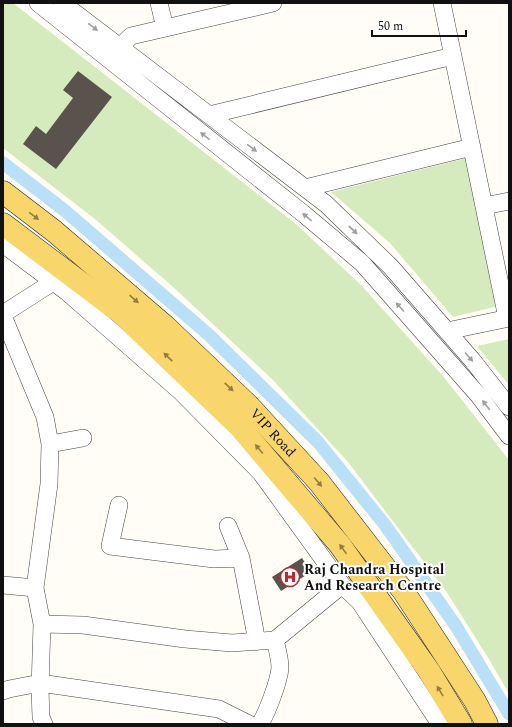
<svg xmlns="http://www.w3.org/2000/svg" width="512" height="727" font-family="Spectral,serif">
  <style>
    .green { fill: #d5ebbd }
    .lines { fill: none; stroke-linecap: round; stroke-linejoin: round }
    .canal { stroke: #b9e0f7; stroke-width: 13 }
    .building { fill: #5a524d }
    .minor-casing { stroke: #444; stroke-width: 18 }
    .major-casing { stroke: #222; stroke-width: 23 }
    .minor { stroke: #fff; stroke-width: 17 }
    .major { stroke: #f9d66b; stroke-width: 22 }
    .oneway { fill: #a0a0a0 }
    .oneway2 { fill: #917d42 }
    .labels { text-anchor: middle; stroke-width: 4; stroke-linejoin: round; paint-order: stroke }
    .street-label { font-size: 14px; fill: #111; stroke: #fff }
    .poi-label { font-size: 14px; font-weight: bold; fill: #111; stroke: #fff; text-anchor: start }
  </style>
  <rect width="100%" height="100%" fill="#fffdf5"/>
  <!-- green -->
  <path class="green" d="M3 3H13L296 224 360 284 443 376 509 460V694L489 659 446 591 348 462 272 379 172 286 95 219 3 148Z
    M467 158 498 306 453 317 390 243 331 192Z
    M509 339V385L477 346Z"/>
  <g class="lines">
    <!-- canal -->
    <path class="canal" d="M3 163 64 210 209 335 318 442 385 525 456 626 509 714"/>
  </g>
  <!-- building -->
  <path class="building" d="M78 71 112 97 56 169 23 144 36 126 46 134 73 98 63 90Z
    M302 558 311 572 281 591 272 577Z"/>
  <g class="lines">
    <defs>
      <path id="minor" d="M38 3 305 215 362 263 479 396 509 436
        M62 3 326 204 391 267 473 361 509 407
        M159 3 165 28
        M442 3 507 318
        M120 47 131 36 273 3
        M209 115 453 56
        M305 188 472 147
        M484 206 509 201
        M3 244 67 292 180 391 261 473 342 585 360 602 440 724
        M3 314 53 282
        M3 316 45 417 50 444 49 484 35 588 42 624
        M447 331 509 318
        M50 444 83 438
        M119 505 110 546 214 559 241 558
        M228 526 241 558 255 631V642
        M3 585 35 588
        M3 691 9 689 40 683 219 709 249 724
        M44 724 41 717 40 689 42 624 83 625 185 639 232 643 275 640 342 585
        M260 724C267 713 279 681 280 668 280 658 277 649 275 640"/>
      <g id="major">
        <path id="s1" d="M3 192 54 231 165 326 248 405 319 482 404 592 475 701 487 724"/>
        <path d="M3 224 121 313 239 426 340 545 429 671 461 724"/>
      </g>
    </defs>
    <!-- minor casing -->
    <use href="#minor" class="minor-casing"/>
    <!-- major casing -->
    <use href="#major" class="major-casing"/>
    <!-- minor -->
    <use href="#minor" class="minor"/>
    <!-- major -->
    <use href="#major" class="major"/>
  </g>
  <!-- one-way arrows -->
  <defs><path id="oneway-solid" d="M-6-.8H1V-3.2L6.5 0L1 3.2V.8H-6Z"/></defs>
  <g class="oneway">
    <use href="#oneway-solid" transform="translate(93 27) rotate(37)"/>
    <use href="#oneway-solid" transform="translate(205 136) rotate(-142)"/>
    <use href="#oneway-solid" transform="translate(252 148) rotate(37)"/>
    <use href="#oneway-solid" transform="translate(307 217) rotate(-140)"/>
    <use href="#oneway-solid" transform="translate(353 230) rotate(44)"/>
    <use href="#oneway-solid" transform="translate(400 307) rotate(-132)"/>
    <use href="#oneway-solid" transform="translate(469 357) rotate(49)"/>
    <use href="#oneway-solid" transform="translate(486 405) rotate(-127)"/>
  </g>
  <g class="oneway2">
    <use href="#oneway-solid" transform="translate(34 216) rotate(37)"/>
    <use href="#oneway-solid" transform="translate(134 299) rotate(41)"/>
    <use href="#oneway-solid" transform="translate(168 357) rotate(-136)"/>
    <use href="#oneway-solid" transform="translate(229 387) rotate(44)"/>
    <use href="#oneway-solid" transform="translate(259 449) rotate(-130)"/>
    <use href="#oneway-solid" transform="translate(318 482) rotate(50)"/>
    <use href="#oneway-solid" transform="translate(343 549) rotate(-126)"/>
    <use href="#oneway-solid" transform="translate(440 691) rotate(-121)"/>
  </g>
  <!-- icons -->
  <defs>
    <symbol id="hospital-ring" viewBox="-11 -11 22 22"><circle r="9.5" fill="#fff" stroke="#c4262e" stroke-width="1.5"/><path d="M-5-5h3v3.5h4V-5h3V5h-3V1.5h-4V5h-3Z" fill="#c4262e"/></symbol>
  </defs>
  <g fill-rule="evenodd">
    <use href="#hospital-ring" x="279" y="566" width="22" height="22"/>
  </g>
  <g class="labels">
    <!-- street labels -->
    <g class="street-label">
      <text dy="5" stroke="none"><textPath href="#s1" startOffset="362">VIP Road</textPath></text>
    </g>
    <!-- poi labels -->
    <g class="poi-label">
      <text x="304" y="574">Raj Chandra Hospital<tspan x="304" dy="16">And Research Centre</tspan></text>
    </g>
  </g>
  <!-- border -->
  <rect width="512" height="727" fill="none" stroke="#111111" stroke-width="8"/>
  <!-- scale -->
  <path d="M372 30v6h94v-6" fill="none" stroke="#111111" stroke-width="2"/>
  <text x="378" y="30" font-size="12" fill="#111111" stroke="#ffffff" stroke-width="3" paint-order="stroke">50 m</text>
</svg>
